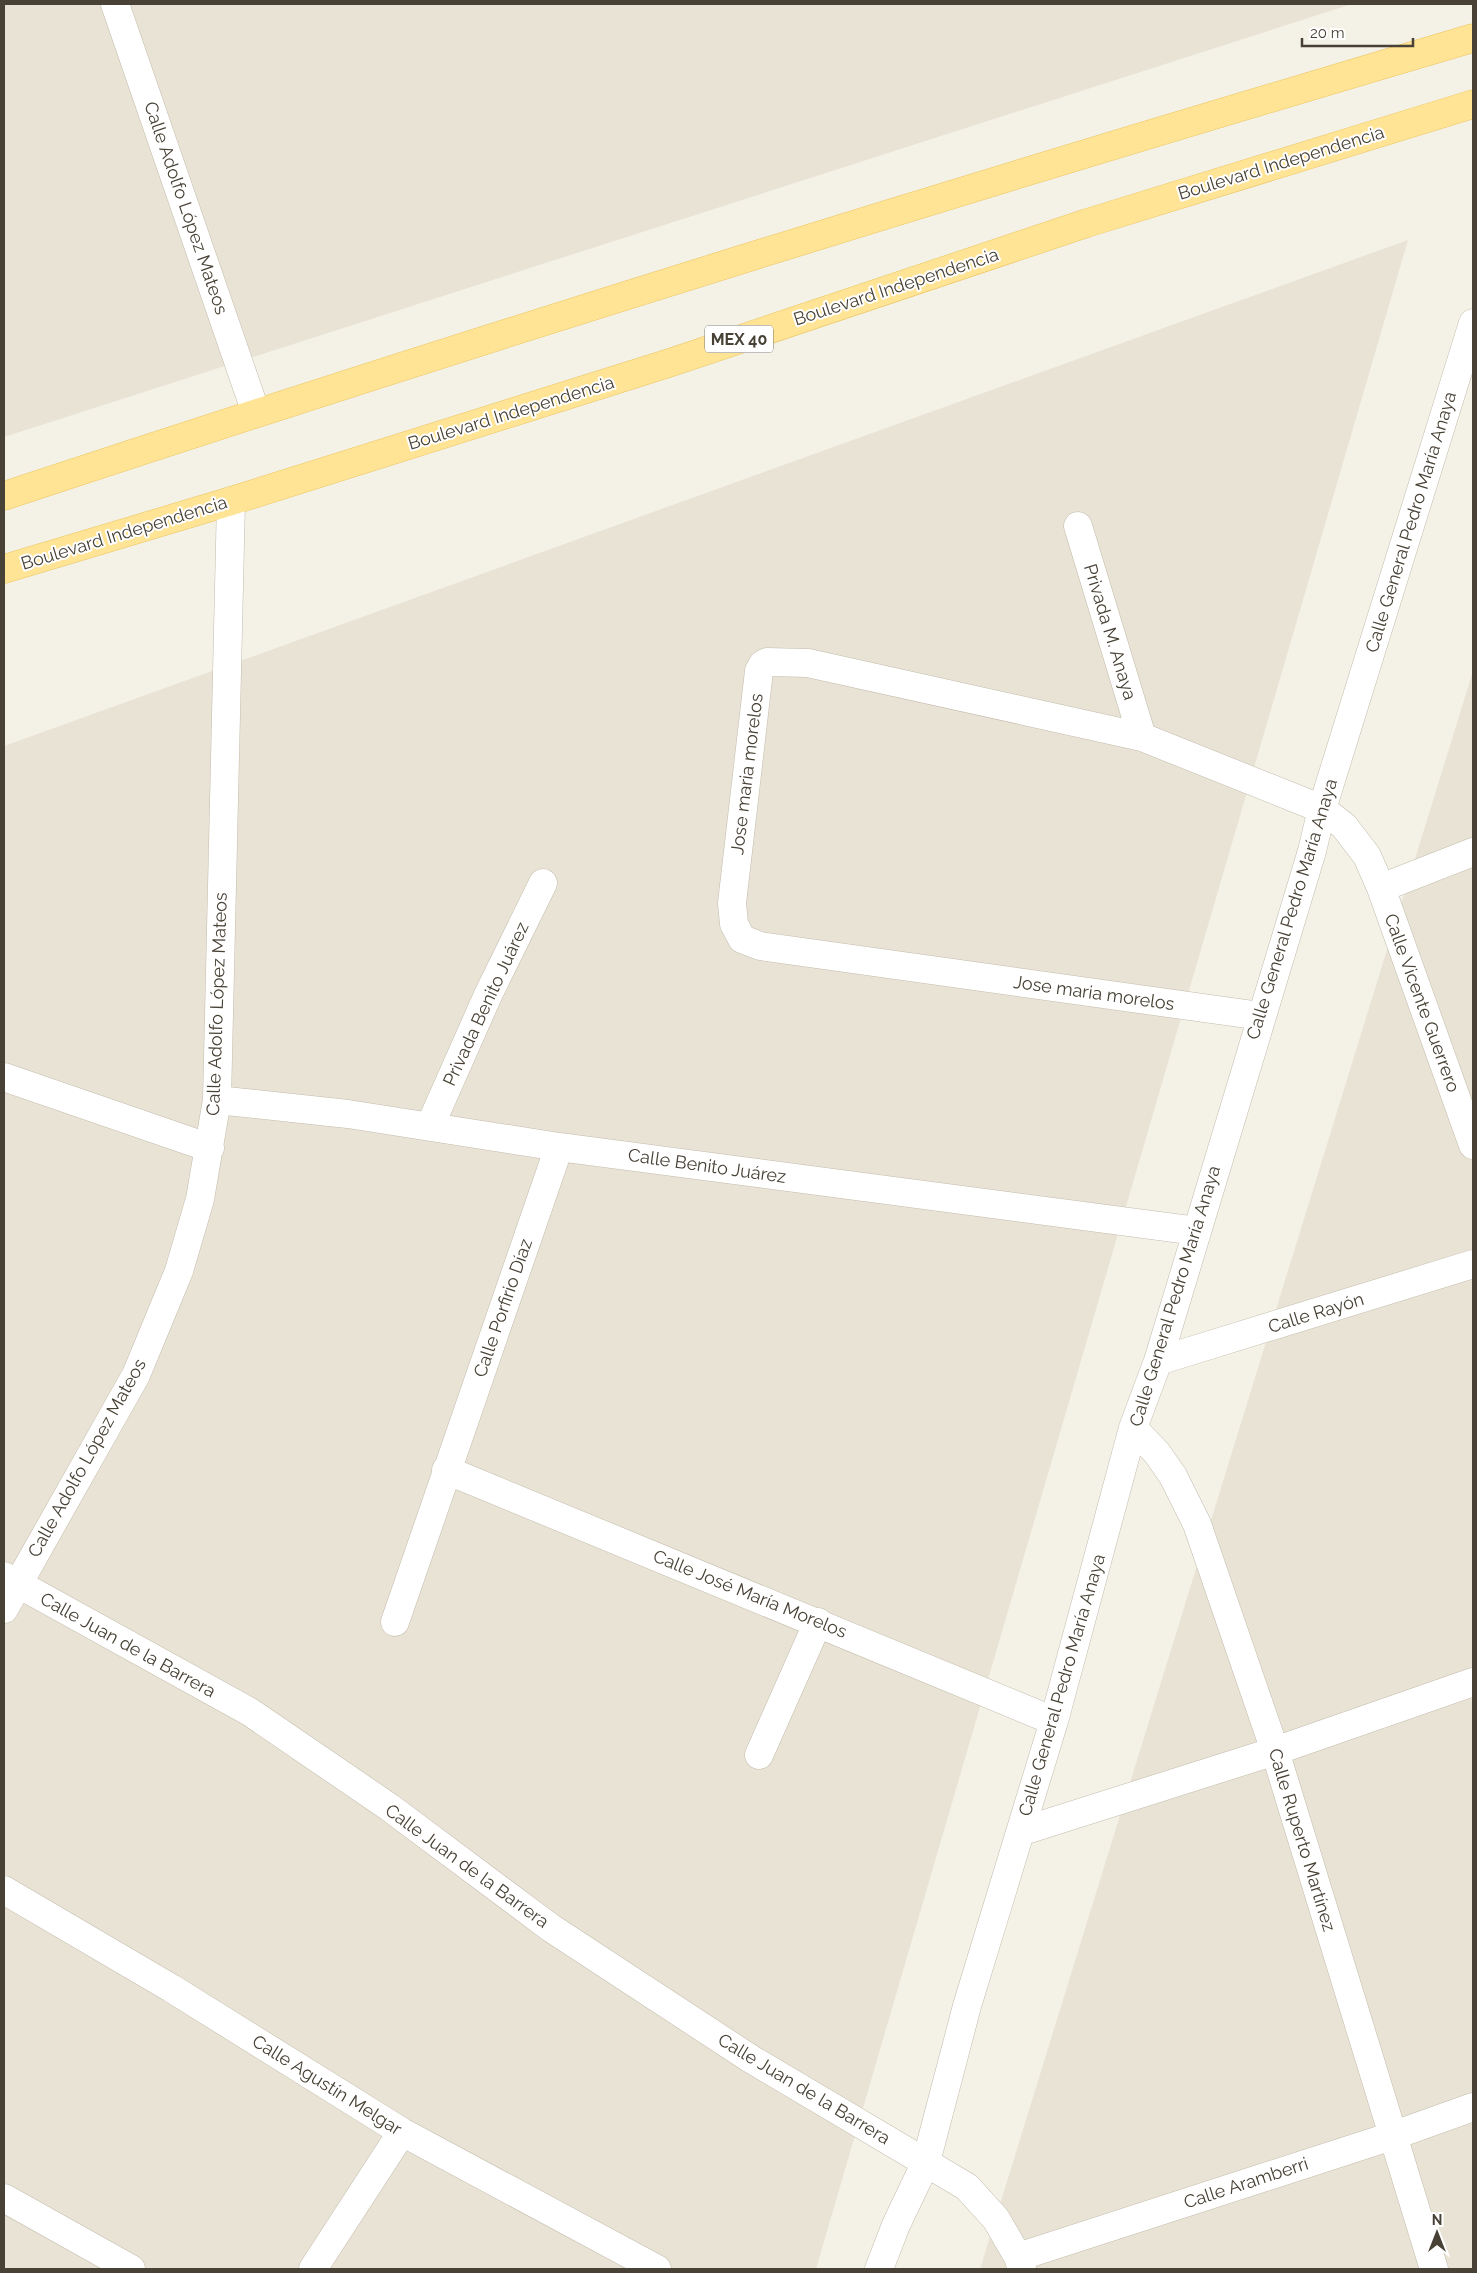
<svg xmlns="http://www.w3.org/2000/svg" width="1477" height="2273" font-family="Raleway,sans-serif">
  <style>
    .residential { fill: #e9e3d5 }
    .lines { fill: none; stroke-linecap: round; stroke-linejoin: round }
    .minor-casing { stroke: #c3bcac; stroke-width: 29 }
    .primary-casing { stroke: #eac55f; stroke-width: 29 }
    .minor { stroke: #fff; stroke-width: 28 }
    .primary { stroke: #ffe495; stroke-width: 28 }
    .labels { text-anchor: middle; stroke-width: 4; stroke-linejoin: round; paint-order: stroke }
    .shield { fill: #fff; stroke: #7f7a72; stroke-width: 1 }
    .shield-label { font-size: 16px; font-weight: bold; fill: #484135 }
    .street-label { font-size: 18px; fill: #484135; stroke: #fff }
  </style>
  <rect width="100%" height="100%" fill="#f4f1e7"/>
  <!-- residential -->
  <path class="residential" d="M4 4H1352L4 437Z
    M1408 240 816 2269H4V746Z
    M1473 671V2269H980Z"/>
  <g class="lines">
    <defs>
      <path id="minor" d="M115 4 256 413
        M1078 526 1142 737
        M1381 888 1473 1145
        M1261 1016 760 946 742 939 734 924 732 903 759 671 763 664 767 662 808 663 1142 737 1322 809 1344 826 1367 856 1381 888 1473 852
        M4 1077 210 1148
        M217 1100 348 1114 559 1147 1197 1231
        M430 1126 488 995 543 883
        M1158 1361 1473 1264
        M1133 1428 1157 1453 1173 1476 1197 1524 1275 1751 1434 2269
        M446 1470 1054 1721
        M4 1576 250 1712 389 1807 551 1928 751 2059 967 2187 996 2219 1018 2257 1022 2269
        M4 1609 136 1375 179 1271 200 1199 217 1100 231 501
        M395 1622 559 1147
        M759 1755 818 1622
        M1020 1832 1275 1751 1473 1682
        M4 1890 171 1988 402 2132 657 2269
        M4 2198 131 2269
        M1018 2257 1392 2136 1473 2107
        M313 2269 402 2132
        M879 2269 896 2225 926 2162 967 2006 1054 1721 1133 1428 1158 1361 1312 851 1322 809 1473 323"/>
      <path id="primary" d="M4 496C491 335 981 183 1473 38
        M4 569 231 501 666 364 1087 223 1473 104"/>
    </defs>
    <!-- minor casing -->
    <use href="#minor" class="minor-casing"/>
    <!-- primary casing -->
    <use href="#primary" class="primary-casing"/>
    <!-- minor -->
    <use href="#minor" class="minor"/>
    <!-- primary -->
    <use href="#primary" class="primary"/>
  </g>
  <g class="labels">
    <!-- shield labels -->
    <rect class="shield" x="705" y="325.5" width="68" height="27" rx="4"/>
    <g class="shield-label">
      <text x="739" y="345">MEX 40</text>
    </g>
    <!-- street labels -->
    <g class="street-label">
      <text transform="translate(1281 163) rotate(-17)" y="6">Boulevard Independencia</text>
      <text transform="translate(186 208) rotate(71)" y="6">Calle Adolfo López Mateos</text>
      <text transform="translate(896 287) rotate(-18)" y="6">Boulevard Independencia</text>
      <text transform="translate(511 413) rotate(-17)" y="6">Boulevard Independencia</text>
      <text transform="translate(1411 522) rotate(-73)" y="6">Calle General Pedro María Anaya</text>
      <text transform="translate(124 533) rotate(-17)" y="6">Boulevard Independencia</text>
      <text transform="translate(1110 632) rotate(73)" y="6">Privada M. Anaya</text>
      <text transform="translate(747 774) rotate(-83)" y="6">Jose maria morelos</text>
      <text transform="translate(1292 909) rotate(-73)" y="6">Calle General Pedro María Anaya</text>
      <text transform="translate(1094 993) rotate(8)" y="6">Jose maria morelos</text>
      <text transform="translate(1422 1003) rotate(70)" y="6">Calle Vicente Guerrero</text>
      <text transform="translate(217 1004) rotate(-88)" y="6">Calle Adolfo López Mateos</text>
      <text transform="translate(486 1004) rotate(-65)" y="6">Privada Benito Juárez</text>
      <text transform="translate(707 1166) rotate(8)" y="6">Calle Benito Juárez</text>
      <text transform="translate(1175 1296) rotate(-73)" y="6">Calle General Pedro María Anaya</text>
      <text transform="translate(503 1308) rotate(-71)" y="6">Calle Porfirio Díaz</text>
      <text transform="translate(1316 1313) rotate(-17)" y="6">Calle Rayón</text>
      <text transform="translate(87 1458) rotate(-61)" y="6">Calle Adolfo López Mateos</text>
      <text transform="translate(750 1594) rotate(22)" y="6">Calle José María Morelos</text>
      <text transform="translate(128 1645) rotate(29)" y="6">Calle Juan de la Barrera</text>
      <text transform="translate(1062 1685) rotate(-74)" y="6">Calle General Pedro María Anaya</text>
      <text transform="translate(1302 1840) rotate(73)" y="6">Calle Ruperto Martínez</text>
      <text transform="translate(467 1866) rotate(36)" y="6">Calle Juan de la Barrera</text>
      <text transform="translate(327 2085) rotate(32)" y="6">Calle Agustín Melgar</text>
      <text transform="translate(804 2089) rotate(31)" y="6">Calle Juan de la Barrera</text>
      <text transform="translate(1246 2183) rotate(-18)" y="6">Calle Aramberri</text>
    </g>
  </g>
  <!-- border -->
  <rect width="1477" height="2273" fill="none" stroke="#484135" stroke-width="10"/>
  <!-- north arrow -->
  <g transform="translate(1437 2233)" stroke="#ffffff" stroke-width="4" paint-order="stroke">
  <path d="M0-4L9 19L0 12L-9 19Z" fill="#484135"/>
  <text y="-8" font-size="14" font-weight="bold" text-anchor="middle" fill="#484135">N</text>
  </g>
  <!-- scale -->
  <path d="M1302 38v8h111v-8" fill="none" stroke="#484135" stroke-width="2.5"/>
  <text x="1310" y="38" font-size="15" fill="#484135" stroke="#ffffff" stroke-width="4" paint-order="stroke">20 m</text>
</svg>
